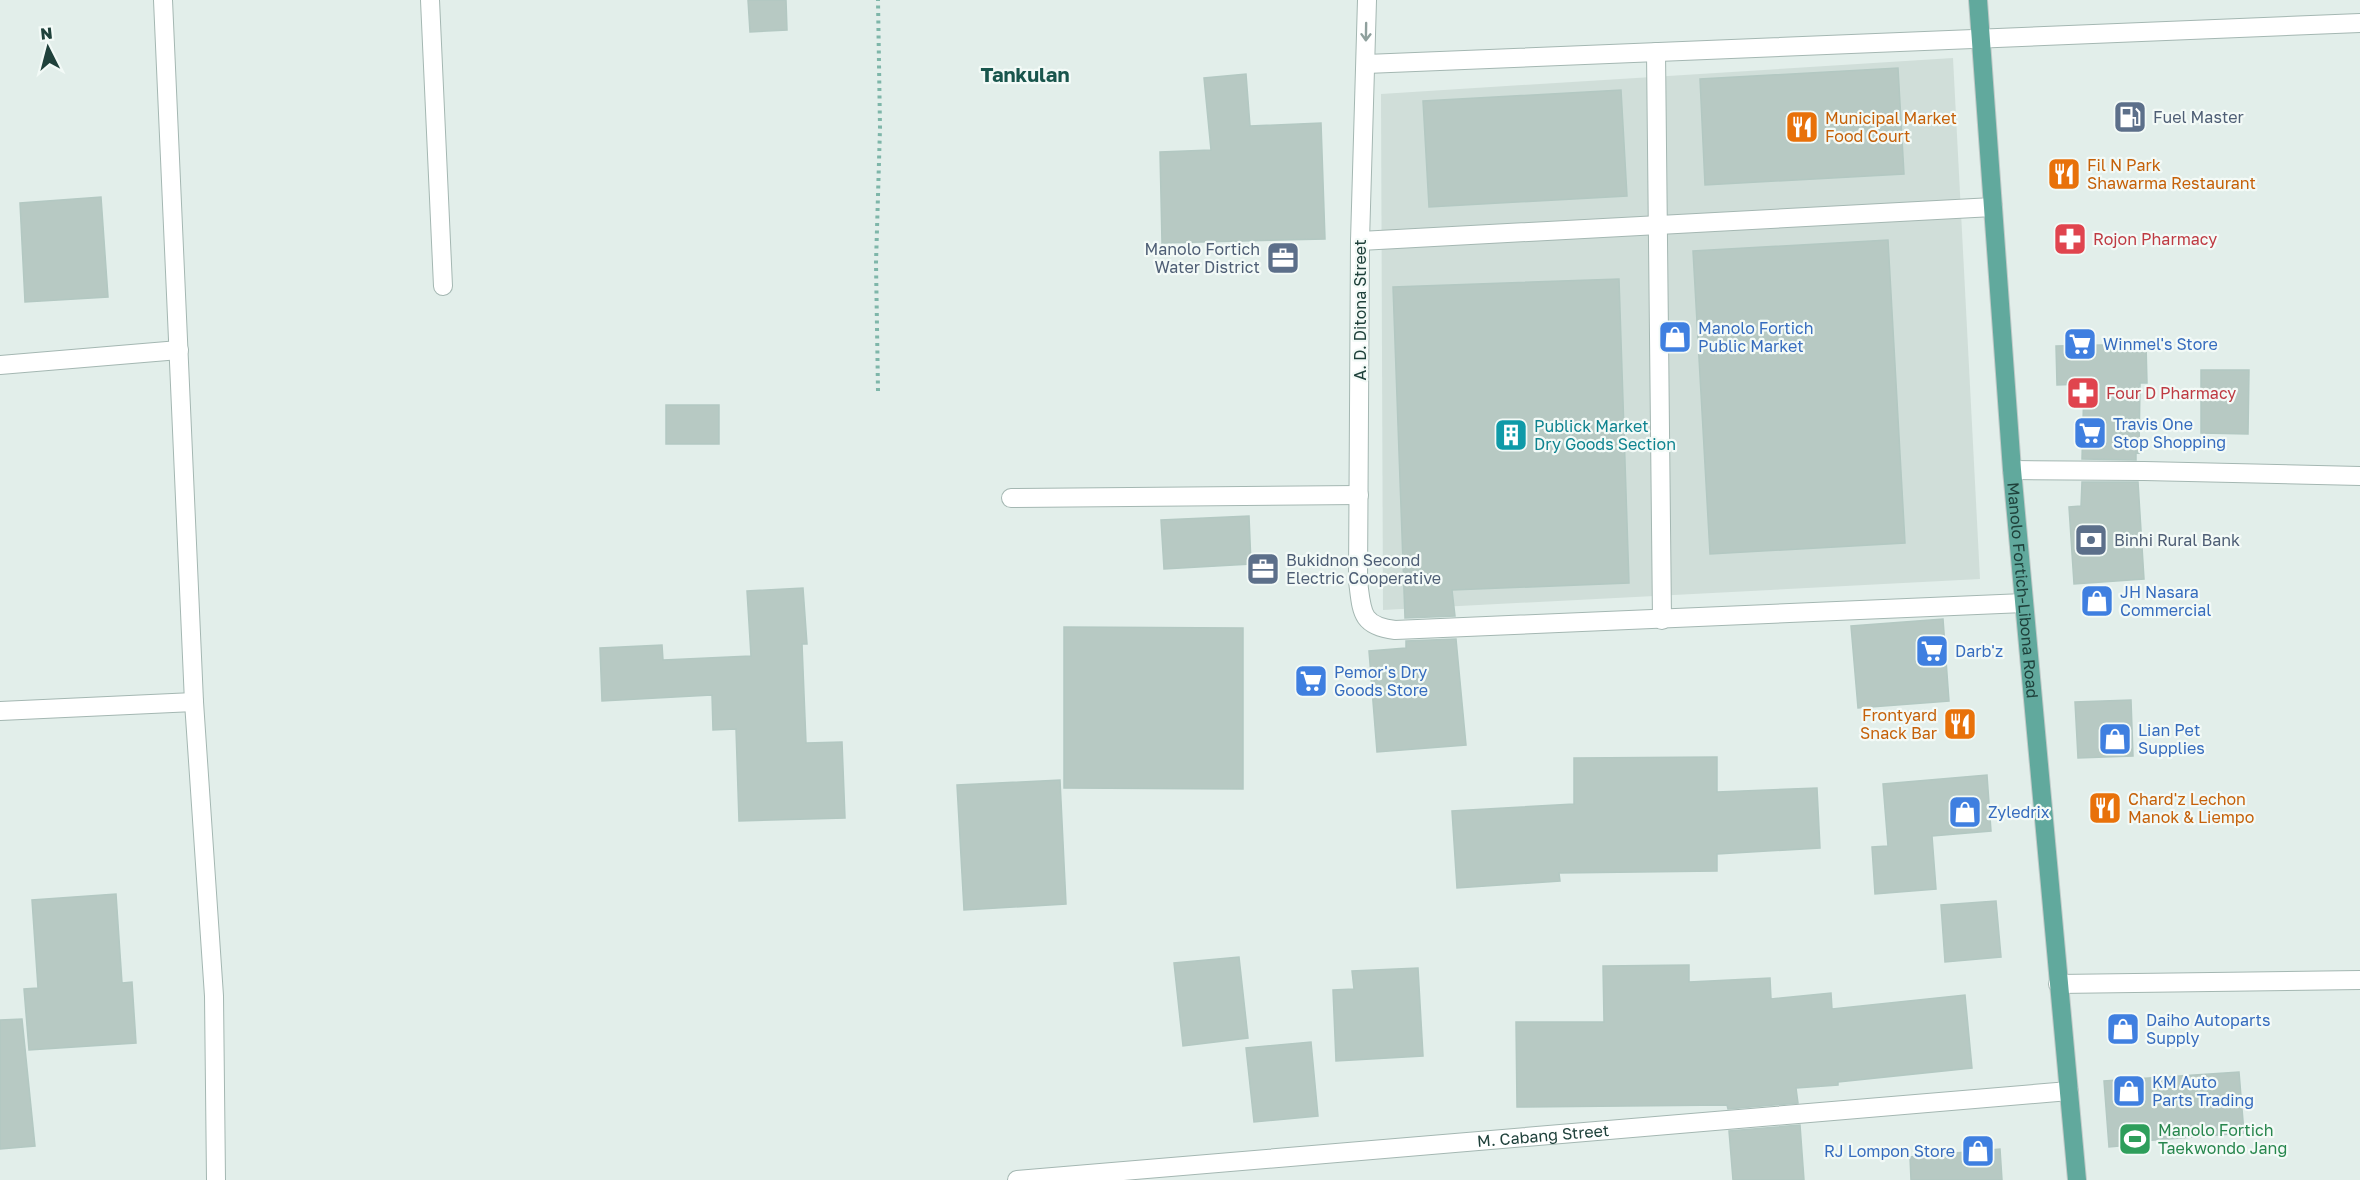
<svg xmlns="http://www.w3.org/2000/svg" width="2360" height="1180" font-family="'Golos Text',sans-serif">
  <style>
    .built { fill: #d0ded9 }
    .building { fill: #b7c9c3; stroke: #b3c8c2; stroke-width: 1.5 }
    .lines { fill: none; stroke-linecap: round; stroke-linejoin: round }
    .minor-casing { stroke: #a4b7b2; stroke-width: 20 }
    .major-casing { stroke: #c0cac8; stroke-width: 20 }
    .path { stroke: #7eb6a9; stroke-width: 4; stroke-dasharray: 3 4.5; stroke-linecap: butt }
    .minor { stroke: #fff; stroke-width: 18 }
    .major { stroke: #61a99d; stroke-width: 18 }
    .oneway { stroke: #8fa09d }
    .labels { text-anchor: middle; stroke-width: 4.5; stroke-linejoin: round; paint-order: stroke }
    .service-label { font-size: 16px; fill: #4e5e75; stroke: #f3faf7; text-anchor: start }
    .food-label { font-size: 16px; fill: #c56008; stroke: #f3faf7; text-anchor: start }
    .health-label { font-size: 16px; fill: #be3a42; stroke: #f3faf7; text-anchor: start }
    .street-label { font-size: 16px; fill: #1f413b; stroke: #f3faf7 }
    .shop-label { font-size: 16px; fill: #366cbe; stroke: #f3faf7; text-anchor: start }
    .culture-label { font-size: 16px; fill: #0d838f; stroke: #f3faf7; text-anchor: start }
    .leisure-label { font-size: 16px; fill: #27864d; stroke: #f3faf7; text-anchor: start }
    .quarter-label { font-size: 20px; font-weight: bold; fill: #19564d; stroke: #f3faf7 }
  </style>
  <rect width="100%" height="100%" fill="#e2eeea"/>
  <!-- built -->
  <path class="built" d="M1953 58 1980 579 1383 610 1381 94Z"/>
  <!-- building -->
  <path class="building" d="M748 0H786L787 30 750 32Z
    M1898 68 1904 174 1705 185 1700 79Z
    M1246 74 1250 126 1321 123 1325 239 1162 243 1160 152 1211 150 1204 78Z
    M1621 90 1627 196 1429 207 1423 101Z
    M101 197 108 297 25 302 20 203Z
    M1888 240 1905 543 1710 554 1693 251Z
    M1619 279 1629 583 1452 590 1455 616 1405 618 1393 287Z
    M2146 344 2147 383H2140L2139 453 2136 452V460L2082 459 2084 384 2057 385 2056 346Z
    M2201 370H2249L2248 434 2201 433Z
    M666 405H719V444H666Z
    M2082 482H2138L2144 579 2074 584 2069 507 2081 506Z
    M1249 516 1251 564 1164 569 1161 520Z
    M803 588 807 644H802L806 743 842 742 845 818 739 821 736 729 713 730 712 695 602 701 600 648 662 645 663 660 751 656 747 591Z
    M1943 619 1949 701 1858 708 1851 626Z
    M1064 627 1243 628V789L1064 788Z
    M1456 639 1466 745 1377 752 1369 651 1406 648V641Z
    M2131 700 2133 756 2078 758 2075 702Z
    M1717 757V792L1817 788 1820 848 1717 854V871L1559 873 1560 881 1457 888 1452 811 1574 804V758Z
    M1987 775 1991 831 1932 836 1936 889 1875 894 1872 847 1888 846 1883 784Z
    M1060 780 1066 904 964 910 957 785Z
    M116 894 122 983 132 982 136 1043 29 1050 24 989 38 988 32 900Z
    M1996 901 2001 957 1945 962 1941 905Z
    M1239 957 1248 1038 1183 1046 1174 963Z
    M1689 965V982L1770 978 1771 999 1831 993 1832 1009 1965 995 1972 1068 1838 1082V1085L1796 1088 1798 1103 1728 1109 1727 1105 1517 1107 1516 1022H1604L1603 966Z
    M1418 968 1423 1056 1336 1061 1333 990 1354 989 1352 971Z
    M22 1019 35 1146 0 1149V1020Z
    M1311 1042 1318 1116 1254 1122 1246 1048Z
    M2239 1072 2244 1133 2142 1141V1144L2109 1147 2104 1081Z
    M1800 1125 1804 1180H1733L1729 1131Z
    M2000 1149 2002 1180H1911L1910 1157Z"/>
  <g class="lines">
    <defs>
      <g id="minor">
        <path d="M163 0 194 702 214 996 216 1180"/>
        <path d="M430 0 443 286"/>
        <path d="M1367 0 1360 241 1358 581C1362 611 1360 626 1395 630L2024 603"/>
        <path d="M1656 52 1662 620"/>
        <path d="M1366 64 2360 23"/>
        <path d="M1360 241 1993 207"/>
        <path d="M0 365 179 350"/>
        <path d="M2012 470 2144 471 2360 476"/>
        <path d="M1011 498 1359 495"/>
        <path d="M0 711 194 702"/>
        <path d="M2058 984 2360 980"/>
        <path id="s1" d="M1017 1180 2069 1091"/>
      </g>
      <g id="major">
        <path id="s2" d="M1978 0 2012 470 2077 1180"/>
      </g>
    </defs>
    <!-- minor casing -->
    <use href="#minor" class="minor-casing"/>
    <!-- major casing -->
    <use href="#major" class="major-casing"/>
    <!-- path -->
    <path class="path" d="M878 391 876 263 880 128 878 0"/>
    <!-- minor -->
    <use href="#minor" class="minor"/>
    <!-- major -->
    <use href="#major" class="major"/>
  </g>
  <!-- one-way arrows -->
  <defs><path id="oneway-shaft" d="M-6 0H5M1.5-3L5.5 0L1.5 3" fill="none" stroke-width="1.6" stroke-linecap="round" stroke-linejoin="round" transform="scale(1.5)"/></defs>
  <use class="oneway" href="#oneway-shaft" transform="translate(1366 32) rotate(91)"/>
  <!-- icons -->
  <defs>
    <symbol id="fuel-square" viewBox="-11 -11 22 22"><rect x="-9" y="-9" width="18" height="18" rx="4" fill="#5c6f8a" stroke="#f3faf7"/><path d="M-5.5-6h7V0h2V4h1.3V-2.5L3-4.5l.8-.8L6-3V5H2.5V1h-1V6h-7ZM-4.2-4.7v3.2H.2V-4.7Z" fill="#fff"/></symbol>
    <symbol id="restaurant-square" viewBox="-11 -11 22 22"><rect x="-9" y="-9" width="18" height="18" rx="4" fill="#e8710a" stroke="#f3faf7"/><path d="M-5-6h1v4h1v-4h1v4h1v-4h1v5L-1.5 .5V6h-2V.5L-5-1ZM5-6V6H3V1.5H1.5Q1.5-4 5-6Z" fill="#fff"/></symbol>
    <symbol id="pharmacy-square" viewBox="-11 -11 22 22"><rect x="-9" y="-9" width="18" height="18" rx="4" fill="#e0444e" stroke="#f3faf7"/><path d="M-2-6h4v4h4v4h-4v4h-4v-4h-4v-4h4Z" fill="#fff"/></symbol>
    <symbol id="office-square" viewBox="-11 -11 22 22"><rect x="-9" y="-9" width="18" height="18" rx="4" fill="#5c6f8a" stroke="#f3faf7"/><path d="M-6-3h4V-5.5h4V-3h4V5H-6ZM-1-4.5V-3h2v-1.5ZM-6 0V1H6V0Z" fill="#fff"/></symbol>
    <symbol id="shop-square" viewBox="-11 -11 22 22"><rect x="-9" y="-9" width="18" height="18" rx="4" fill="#3f7fe0" stroke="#f3faf7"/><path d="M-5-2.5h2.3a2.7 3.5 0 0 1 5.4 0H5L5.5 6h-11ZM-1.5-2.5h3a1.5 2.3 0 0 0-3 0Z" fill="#fff"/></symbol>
    <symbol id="supermarket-square" viewBox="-11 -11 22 22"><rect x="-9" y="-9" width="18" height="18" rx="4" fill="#3f7fe0" stroke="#f3faf7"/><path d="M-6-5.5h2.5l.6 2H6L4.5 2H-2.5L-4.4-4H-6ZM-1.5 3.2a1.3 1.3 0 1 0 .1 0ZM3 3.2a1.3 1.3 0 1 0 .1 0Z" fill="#fff"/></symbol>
    <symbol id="building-square" viewBox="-11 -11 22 22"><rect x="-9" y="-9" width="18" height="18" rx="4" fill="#0f9aa8" stroke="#f3faf7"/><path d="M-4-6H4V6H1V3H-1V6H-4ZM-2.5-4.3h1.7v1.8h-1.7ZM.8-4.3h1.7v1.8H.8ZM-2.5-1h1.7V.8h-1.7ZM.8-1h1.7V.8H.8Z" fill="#fff"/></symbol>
    <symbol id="bank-square" viewBox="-11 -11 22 22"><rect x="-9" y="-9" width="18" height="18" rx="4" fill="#5c6f8a" stroke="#f3faf7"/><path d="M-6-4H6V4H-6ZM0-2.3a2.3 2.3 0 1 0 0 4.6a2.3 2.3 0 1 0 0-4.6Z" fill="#fff"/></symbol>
    <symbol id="stadium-square" viewBox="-11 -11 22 22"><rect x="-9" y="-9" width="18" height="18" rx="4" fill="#2e9e5b" stroke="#f3faf7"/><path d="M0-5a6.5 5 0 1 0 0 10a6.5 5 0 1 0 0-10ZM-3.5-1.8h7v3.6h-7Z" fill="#fff"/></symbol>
  </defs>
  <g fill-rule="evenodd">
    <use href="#fuel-square" x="2111" y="98" width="38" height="38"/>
    <use href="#restaurant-square" x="1783" y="108" width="38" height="38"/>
    <use href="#restaurant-square" x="2045" y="155" width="38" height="38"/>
    <use href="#pharmacy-square" x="2051" y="220" width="38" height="38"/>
    <use href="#office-square" x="1264" y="239" width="38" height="38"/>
    <use href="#shop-square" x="1656" y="318" width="38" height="38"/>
    <use href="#supermarket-square" x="2061" y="325" width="38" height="38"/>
    <use href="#pharmacy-square" x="2064" y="374" width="38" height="38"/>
    <use href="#supermarket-square" x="2071" y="414" width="38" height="38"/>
    <use href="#building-square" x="1492" y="416" width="38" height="38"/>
    <use href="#bank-square" x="2072" y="521" width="38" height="38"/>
    <use href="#office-square" x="1244" y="550" width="38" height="38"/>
    <use href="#shop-square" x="2078" y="582" width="38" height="38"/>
    <use href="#supermarket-square" x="1913" y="632" width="38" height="38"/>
    <use href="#supermarket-square" x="1292" y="662" width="38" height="38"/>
    <use href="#restaurant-square" x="1941" y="705" width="38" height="38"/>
    <use href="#shop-square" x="2096" y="720" width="38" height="38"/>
    <use href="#restaurant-square" x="2086" y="789" width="38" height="38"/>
    <use href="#shop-square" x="1946" y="793" width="38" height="38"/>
    <use href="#shop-square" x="2104" y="1010" width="38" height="38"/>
    <use href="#shop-square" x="2110" y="1072" width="38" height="38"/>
    <use href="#stadium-square" x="2116" y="1120" width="38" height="38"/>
    <use href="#shop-square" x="1959" y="1132" width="38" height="38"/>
  </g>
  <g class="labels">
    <!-- service labels -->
    <g class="service-label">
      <text x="2153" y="123">Fuel Master</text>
      <text x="1260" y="255" text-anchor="end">Manolo Fortich<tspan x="1260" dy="18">Water District</tspan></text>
      <text x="2114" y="546">Binhi Rural Bank</text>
      <text x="1286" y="566">Bukidnon Second<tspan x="1286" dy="18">Electric Cooperative</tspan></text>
    </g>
    <!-- food labels -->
    <g class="food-label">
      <text x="1825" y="124">Municipal Market<tspan x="1825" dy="18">Food Court</tspan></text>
      <text x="2087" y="171">Fil N Park<tspan x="2087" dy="18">Shawarma Restaurant</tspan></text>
      <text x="1937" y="721" text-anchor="end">Frontyard<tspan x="1937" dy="18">Snack Bar</tspan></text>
      <text x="2128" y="805">Chard'z Lechon<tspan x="2128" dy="18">Manok &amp; Liempo</tspan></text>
    </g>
    <!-- health labels -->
    <g class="health-label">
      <text x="2093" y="245">Rojon Pharmacy</text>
      <text x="2106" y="399">Four D Pharmacy</text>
    </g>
    <!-- street labels -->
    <g class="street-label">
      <text transform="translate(1360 310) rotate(-90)" y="6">A. D. Ditona Street</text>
      <text dy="6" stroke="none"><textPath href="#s2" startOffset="592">Manolo Fortich-Libona Road</textPath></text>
      <text dy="6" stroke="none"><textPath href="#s1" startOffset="528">M. Cabang Street</textPath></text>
    </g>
    <!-- shop labels -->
    <g class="shop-label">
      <text x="1698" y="334">Manolo Fortich<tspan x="1698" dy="18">Public Market</tspan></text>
      <text x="2103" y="350">Winmel's Store</text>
      <text x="2113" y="430">Travis One<tspan x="2113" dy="18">Stop Shopping</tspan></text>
      <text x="2120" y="598">JH Nasara<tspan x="2120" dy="18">Commercial</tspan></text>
      <text x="1955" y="657">Darb'z</text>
      <text x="1334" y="678">Pemor's Dry<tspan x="1334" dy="18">Goods Store</tspan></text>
      <text x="2138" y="736">Lian Pet<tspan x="2138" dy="18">Supplies</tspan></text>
      <text x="1988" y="818">Zyledrix</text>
      <text x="2146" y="1026">Daiho Autoparts<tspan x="2146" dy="18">Supply</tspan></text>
      <text x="2152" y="1088">KM Auto<tspan x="2152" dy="18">Parts Trading</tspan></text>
      <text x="1955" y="1157" text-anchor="end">RJ Lompon Store</text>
    </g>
    <!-- culture labels -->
    <g class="culture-label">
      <text x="1534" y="432">Publick Market<tspan x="1534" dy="18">Dry Goods Section</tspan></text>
    </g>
    <!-- leisure labels -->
    <g class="leisure-label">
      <text x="2158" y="1136">Manolo Fortich<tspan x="2158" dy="18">Taekwondo Jang</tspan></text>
    </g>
    <!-- quarter labels -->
    <g class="quarter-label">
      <text x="1025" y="82">Tankulan</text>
    </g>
  </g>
  <!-- north arrow -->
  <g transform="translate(48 48) rotate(354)" stroke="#f3faf7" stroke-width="4.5" paint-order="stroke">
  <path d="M0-4.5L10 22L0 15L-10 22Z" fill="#1f413b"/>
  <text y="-9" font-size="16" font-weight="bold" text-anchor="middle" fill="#1f413b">N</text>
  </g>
</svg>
